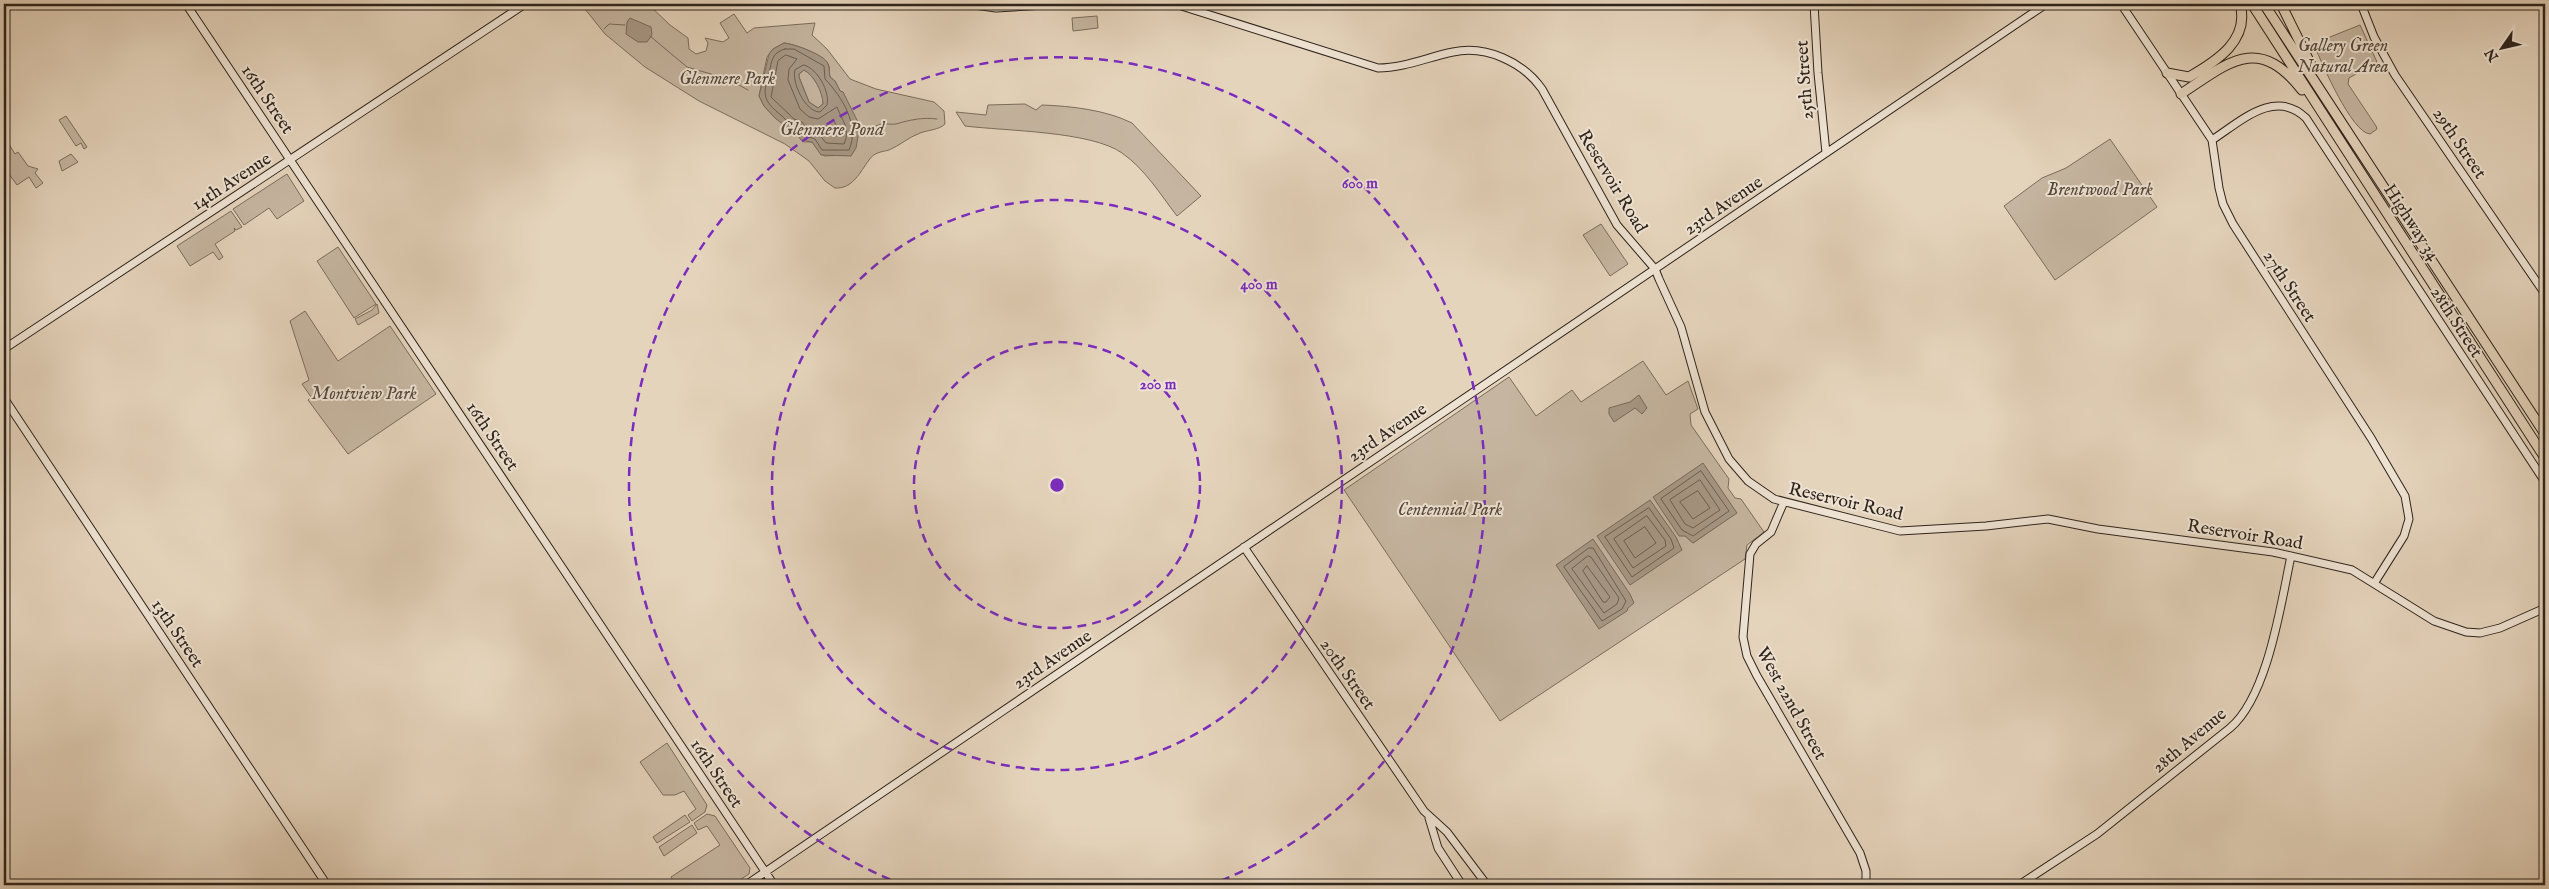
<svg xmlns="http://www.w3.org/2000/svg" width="2549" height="889" font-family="'IM FELL English',serif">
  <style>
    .green { fill: #c6b6a1; stroke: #7a6d5e; fill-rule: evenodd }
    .water { fill: #a79886; stroke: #776a5c; fill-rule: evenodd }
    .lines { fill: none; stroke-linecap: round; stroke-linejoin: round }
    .shore { stroke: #6a5e51; stroke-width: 1 }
    .stream { stroke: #776a5c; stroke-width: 1 }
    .secondary-casing { stroke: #2e241c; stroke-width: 9 }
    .highway-casing { stroke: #2e241c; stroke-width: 11 }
    .secondary { stroke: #eee3d3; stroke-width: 7 }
    .highway { stroke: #e5d4bc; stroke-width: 9 }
    .ring { fill: none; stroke: #7b2cbf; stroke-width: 2.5; stroke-dasharray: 9 6 }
    .labels { text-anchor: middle; stroke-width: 4; stroke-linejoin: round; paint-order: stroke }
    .park-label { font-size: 18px; font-style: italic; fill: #54483d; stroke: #eee3d3 }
    .street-label { font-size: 18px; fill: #2e241c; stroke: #eee3d3 }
    .water-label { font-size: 19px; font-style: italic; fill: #52473c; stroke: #eee3d3 }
    .centre { fill: #7b2cbf; stroke: #eee3d3; stroke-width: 2.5 }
    .ring-label { font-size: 15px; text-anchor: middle; font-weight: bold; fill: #7b2cbf; stroke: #eee3d3; stroke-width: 4; stroke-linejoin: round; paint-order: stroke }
  </style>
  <rect width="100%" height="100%" fill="#e5d4bc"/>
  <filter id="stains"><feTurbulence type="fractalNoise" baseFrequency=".004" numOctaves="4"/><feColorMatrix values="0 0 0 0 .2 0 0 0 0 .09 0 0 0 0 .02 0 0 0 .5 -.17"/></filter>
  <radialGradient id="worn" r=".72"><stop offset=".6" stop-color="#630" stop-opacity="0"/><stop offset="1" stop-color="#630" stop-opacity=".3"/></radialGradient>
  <!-- green -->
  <path class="green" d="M581 4H648L670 25 688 38 689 49 696 54 706 51 708 43 705 38 723 42 729 38 720 23 734 14 747 33 754 28 815 23 812 35 827 49 850 79 876 89 934 102 944 111 945 124C939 130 928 130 920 133 909 137 899 146 889 150 882 152 874 152 869 160 860 172 853 189 835 188L825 181 809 161 785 144 699 101 645 67 605 34ZM784 43C795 44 825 55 829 66 830 69 829 74 830 77L835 81 840 91 843 92C853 119 869 128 847 155L824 156 812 142H804L795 130 775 118 764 106 759 96 767 57 773 49Z
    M1097 16 1098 28 1073 31 1072 18Z
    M2360 25 2377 62 2349 78 2348 84 2376 126 2377 129 2370 134C2352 133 2322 64 2315 47L2320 41Z
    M804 70C814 75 824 93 823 104L818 108 809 102 799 77V74Z
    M1025 104 1036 110 1042 105C1071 106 1106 110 1132 123L1201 196 1177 216C1160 194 1145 169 1122 153 1091 131 1005 131 965 126L956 112 986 115 988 105Z
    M66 116 87 147 84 149 81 143 76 146 59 120Z
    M4 130 7 141 15 154 18 152 28 166 38 169 35 173 43 183 36 188 29 177 17 185 9 174 4 178Z
    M2110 139 2157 207 2055 280 2004 206 2042 178 2066 168Z
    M71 154 78 162 62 171 59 161Z
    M287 174 304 201 277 219 269 208 244 225 233 209Z
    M231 211 242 227 236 230 234 228 235 231 215 244 223 257 219 260 213 252 190 266 177 246Z
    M1601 224 1628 264 1610 276 1583 235Z
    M338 247 376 304 354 318 317 261Z
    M377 304 379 313 358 325 355 319 372 310Z
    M305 311 338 361 390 326 436 394 348 454 308 400 311 397 302 384 309 380 290 321Z
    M1643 361 1666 395 1688 381 1698 409 1690 414 1691 425 1729 479 1728 488 1735 498 1741 499 1764 532 1747 545 1745 559 1500 721 1344 490 1509 377 1536 416 1572 390 1581 402ZM1736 513 1693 543 1685 536Z
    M667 743 707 805 705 812 692 821 688 815 696 809 684 791 675 795H663L640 762Z
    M707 814 715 816 750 868 749 874 732 885H676L671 877 720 845 707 826 698 830 694 823Z
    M685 815 690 822 657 843 653 837Z
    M692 825 697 833 664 856 659 847Z"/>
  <!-- water -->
  <path class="water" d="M630 18 651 27 652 35 647 42H638L626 34 627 22Z
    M784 43C794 44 822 54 827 62 830 67 829 72 830 77L835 81 840 91 843 92 858 122 859 131 856 148 851 156 821 155 812 142 801 140 795 131 789 129 775 118 764 106 759 96 769 54 773 49ZM804 70C814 75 823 93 823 104L818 108 809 102 799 77V74Z
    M1639 395 1647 408 1642 414 1635 408 1614 422 1609 414V408L1630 402Z
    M1703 463 1737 513 1693 543 1685 536H1679L1653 497Z
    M1650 500 1676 537 1682 550 1630 585 1597 536Z
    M1593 539 1630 594 1634 603 1628 608 1627 611 1599 629 1556 565Z"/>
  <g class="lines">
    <!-- shore -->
    <path class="shore" d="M785 49H794L824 66 825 79C842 97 860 125 849 150H822L815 139 805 136C800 128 798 128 791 124 787 123 785 118 782 116 761 99 763 95 770 69 772 58 774 52 785 49Z
      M786 55 797 59 789 69 788 80 800 109 809 117 818 119 837 107C842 121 851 128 844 144L826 143 819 134 809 130 802 122 794 119 771 97 778 61Z
      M804 65C818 69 830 92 827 105L820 112C805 112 791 81 795 70Z
      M833 120 840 131 838 136 830 135 824 128Z
      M1701 471 1729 511 1693 536 1682 530 1661 499Z
      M1700 480 1720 510 1693 528 1685 524 1670 500Z
      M1698 491 1710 508 1693 519 1680 502Z
      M1649 508 1671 539 1674 548 1632 577 1605 537Z
      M1647 516 1665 540 1666 546 1633 568 1614 539Z
      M1645 527 1656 543 1635 558 1624 541Z
      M1589 548H1593L1626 601 1622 609 1602 621 1564 567Z
      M1588 556 1591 557 1619 598 1617 604 1604 613 1572 569Z
      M1587 566 1610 597 1606 602H1603L1583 571Z"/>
    <!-- stream -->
    <path class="stream" d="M604 29 609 24 625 25
      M650 36 687 67 728 79 748 90
      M876 126C884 122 889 125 896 124 910 120 922 117 937 119
      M859 128H866
      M4 372 8 380 7 388"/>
    <defs>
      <path id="secondary" d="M186 4 774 885
        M967 4 996 8 1060 4
        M1175 4 1378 68C1404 68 1428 57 1453 52 1486 45 1523 62 1542 89L1617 225 1655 269 1659 279 1681 327 1705 412 1729 459 1748 481 1774 499 1900 531 1986 526 2048 519 2098 529 2273 552 2352 570 2434 621 2466 632 2480 633 2500 628 2545 608
        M1814 4 1818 73 1826 153
        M2121 4 2212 140 2219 188 2223 204 2233 224 2371 438 2405 496 2409 519 2404 536 2375 582
        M2361 4 2374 37 2395 75 2545 294
        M2212 140C2241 121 2275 88 2306 118L2545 482
        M4 349 525 4
        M4 398 327 885
        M1783 504 1771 532 1756 544 1750 554 1743 637 1747 656 1757 676 1860 853 1866 871V885
        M1244 547 1424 811 1447 832 1487 885
        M1429 818 1438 848 1462 885
        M746 885 2046 4
        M2019 885 2097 834 2230 728C2268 696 2281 603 2291 556"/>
      <path id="highway" d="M2252 4 2545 458
        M2264 4 2545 434
        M2281 4 2313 69
        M2167 73 2189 77C2217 61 2250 40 2240 4
        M2181 94C2229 62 2258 34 2302 90"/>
    </defs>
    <!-- secondary casing -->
    <use href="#secondary" class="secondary-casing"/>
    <!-- highway casing -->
    <use href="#highway" class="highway-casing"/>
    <!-- secondary -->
    <use href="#secondary" class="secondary"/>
    <!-- highway -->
    <use href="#highway" class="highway"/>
  </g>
  <!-- distance rings -->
  <g class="ring">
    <circle cx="1057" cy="485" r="143"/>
    <circle cx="1057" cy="485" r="285"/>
    <path d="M904 885A428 428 0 1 1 1210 885"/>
  </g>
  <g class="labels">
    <!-- park labels -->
    <g class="park-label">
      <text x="2343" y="51">Gallery Green<tspan x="2343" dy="21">Natural Area</tspan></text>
      <text x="727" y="84">Glenmere Park</text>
      <text x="2100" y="195">Brentwood Park</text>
      <text x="364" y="399">Montview Park</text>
      <text x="1450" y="515">Centennial Park</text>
    </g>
    <!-- street labels -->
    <g class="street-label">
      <text transform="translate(1804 80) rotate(-94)" y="6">25th Street</text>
      <text transform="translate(268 99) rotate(56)" y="6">16th Street</text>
      <text transform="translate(2460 143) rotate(56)" y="6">29th Street</text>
      <text transform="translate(231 181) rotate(-33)" y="6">14th Avenue</text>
      <text transform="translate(1613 181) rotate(59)" y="6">Reservoir Road</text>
      <text transform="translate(1723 205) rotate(-34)" y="6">23rd Avenue</text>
      <text transform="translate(2412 222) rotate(57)" y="6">Highway 34</text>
      <text transform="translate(2290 286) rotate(57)" y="6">27th Street</text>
      <text transform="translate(2457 322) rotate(57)" y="6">28th Street</text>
      <text transform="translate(1387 432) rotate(-34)" y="6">23rd Avenue</text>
      <text transform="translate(493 436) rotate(56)" y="6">16th Street</text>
      <text transform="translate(1846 501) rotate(13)" y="6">Reservoir Road</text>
      <text transform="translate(2245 534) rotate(9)" y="6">Reservoir Road</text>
      <text transform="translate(178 633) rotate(56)" y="6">13th Street</text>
      <text transform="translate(1052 659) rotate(-34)" y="6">23rd Avenue</text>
      <text transform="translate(1348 674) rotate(55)" y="6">20th Street</text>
      <text transform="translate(1792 703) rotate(61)" y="6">West 22nd Street</text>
      <text transform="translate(2189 740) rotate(-40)" y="6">28th Avenue</text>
      <text transform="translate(717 773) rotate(56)" y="6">16th Street</text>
    </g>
    <!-- water labels -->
    <g class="water-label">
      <text x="832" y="135">Glenmere Pond</text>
    </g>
  </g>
  <circle cx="1057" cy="485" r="8" class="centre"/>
  <g class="ring-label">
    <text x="1360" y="188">600 m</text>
    <text x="1259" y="289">400 m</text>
    <text x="1158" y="389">200 m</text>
  </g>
  <!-- margin -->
  <rect width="2549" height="889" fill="none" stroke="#e5d4bc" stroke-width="20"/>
  <rect x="5" y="5" width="2539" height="879" fill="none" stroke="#2e241c" stroke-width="2.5"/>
  <rect x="10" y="10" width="2529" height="869" fill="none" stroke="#2e241c"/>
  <!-- north arrow -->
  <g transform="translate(2502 48) rotate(236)" stroke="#eee3d3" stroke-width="4" paint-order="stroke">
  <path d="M0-4L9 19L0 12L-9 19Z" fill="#2e241c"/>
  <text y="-8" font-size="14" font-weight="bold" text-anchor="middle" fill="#2e241c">N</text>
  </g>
  <rect width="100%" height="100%" filter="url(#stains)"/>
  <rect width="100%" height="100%" fill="url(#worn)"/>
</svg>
